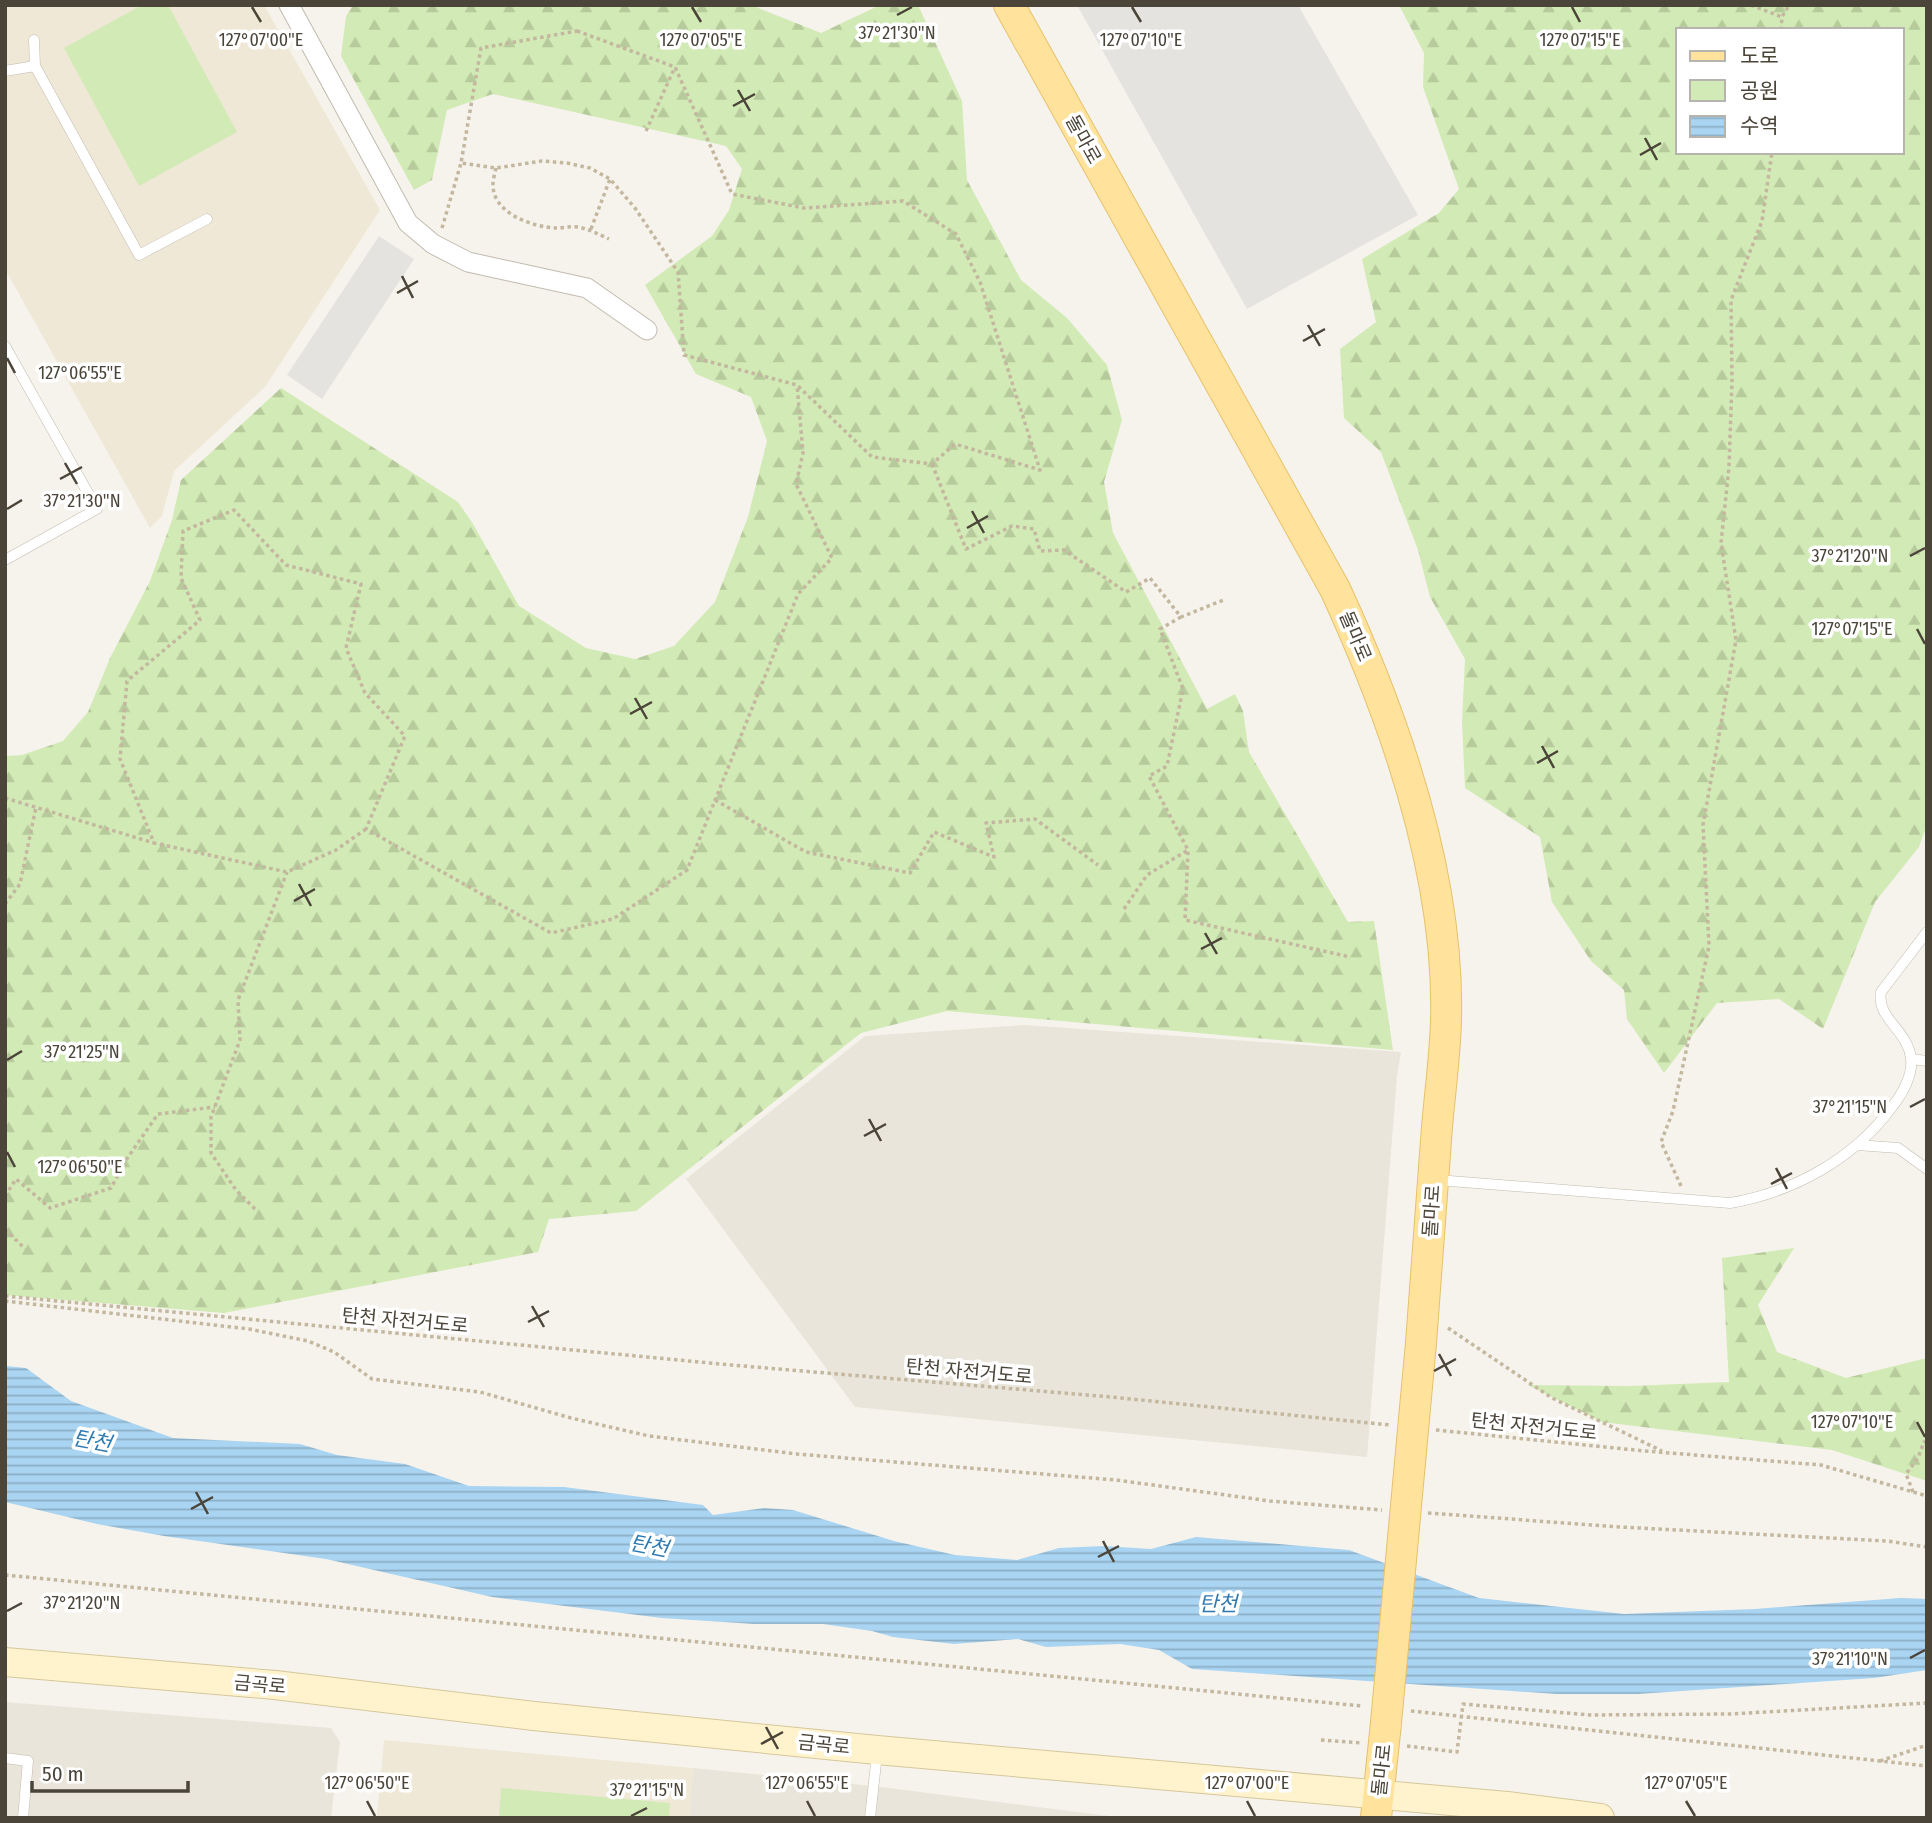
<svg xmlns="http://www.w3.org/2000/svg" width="1932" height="1823" font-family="'Fira Sans Condensed','Noto Sans KR',sans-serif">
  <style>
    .residential { fill: #eae5da }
    .education { fill: #efe8d6 }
    .forest { fill: url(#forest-firs); fill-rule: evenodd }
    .green { fill: #d2eab5 }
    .parking { fill: #e5e3e0 }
    .water { fill: url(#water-rules) }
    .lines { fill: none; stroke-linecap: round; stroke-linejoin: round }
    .service-casing { stroke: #c2bbae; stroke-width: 11 }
    .minor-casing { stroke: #c2bbae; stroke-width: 21 }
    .secondary-casing { stroke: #d6c79b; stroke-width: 30 }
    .primary-casing { stroke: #e6c16a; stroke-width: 32 }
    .path { stroke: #c4b79f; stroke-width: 3.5; stroke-dasharray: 3.5 3.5; stroke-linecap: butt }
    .service { stroke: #fff; stroke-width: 10 }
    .minor { stroke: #fff; stroke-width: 19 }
    .secondary { stroke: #fff3cd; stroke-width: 28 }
    .primary { stroke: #ffe39c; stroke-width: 30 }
    .primary-bridge-casing { stroke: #e6c16a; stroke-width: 32; stroke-linecap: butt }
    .primary-bridge { stroke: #ffe39c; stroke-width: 30 }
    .ticks { fill: none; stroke: #4b4439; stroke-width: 2.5 }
    .labels { text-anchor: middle; stroke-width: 7; stroke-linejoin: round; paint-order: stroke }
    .street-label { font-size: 19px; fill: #4b4439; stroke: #fff }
    .water-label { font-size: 21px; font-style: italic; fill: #2e7ab2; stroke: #fff }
    .ticks-label { font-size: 18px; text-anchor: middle; fill: #4b4439; stroke: #fff; stroke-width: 7; stroke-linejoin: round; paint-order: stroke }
  </style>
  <defs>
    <pattern id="forest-firs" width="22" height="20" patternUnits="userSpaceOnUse" patternTransform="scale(1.75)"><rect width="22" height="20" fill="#d2eab5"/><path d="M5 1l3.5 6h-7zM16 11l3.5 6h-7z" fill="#b6ca9c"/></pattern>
    <pattern id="water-rules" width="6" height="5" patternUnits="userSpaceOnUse" patternTransform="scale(1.75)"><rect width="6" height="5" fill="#a9d4f2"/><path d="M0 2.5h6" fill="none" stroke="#8caec5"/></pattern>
  </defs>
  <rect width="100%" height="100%" fill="#f6f3ec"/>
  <!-- residential -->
  <path class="residential" d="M1025 1025 1401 1052 1397 1076 1367 1457 855 1407 686 1179 865 1036Z
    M5 1702 331 1728 340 1742 331 1818H5Z
    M693 1768 873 1786 1125 1818H689Z"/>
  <!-- education -->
  <path class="education" d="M5 5H264L380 210 265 387 174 471 162 516 150 528 5 269Z
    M384 1740 693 1768 689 1818H377Z"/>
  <!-- forest -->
  <path class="forest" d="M353 5H751L821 33 880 5H918L962 101 967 180 1021 280 1067 318 1107 365 1122 420 1104 482 1113 533 1207 709 1235 694 1243 711 1249 752 1348 922 1374 921 1393 1050 947 1011 861 1033 636 1211 549 1219 538 1252 224 1313 5 1295V756L22 755 63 741 88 712 110 658 150 581 172 520 181 480 281 388 458 502 473 524 519 606 586 648 635 659 674 646 715 602 748 517 767 441 751 397 696 374 645 285 712 236 729 210 742 169 726 146 493 94 447 110 432 180 414 190 341 56 346 16Z
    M1399 5H1927V824L1919 847 1875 902 1823 1029 1779 999 1717 1003 1664 1073 1627 1019 1624 990 1591 961 1552 902 1540 837 1465 788 1462 721 1465 659 1430 597 1418 550 1381 452 1344 418 1340 349 1376 322 1362 259 1439 213 1459 189 1423 87 1424 53ZM1678 30H1902V152H1678Z
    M1794 1248 1758 1305 1777 1352 1846 1378 1927 1358V1481L1832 1450 1602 1422 1528 1385 1630 1386 1729 1382 1722 1258Z"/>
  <!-- green -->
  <path class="green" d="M142 5H168L237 132 139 186 64 48Z
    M501 1788 670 1803 669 1818H499Z"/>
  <!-- parking -->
  <path class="parking" d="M1077 5H1298L1418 215 1247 309Z
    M379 236 414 259 322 399 287 375Z"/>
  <!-- water -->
  <path class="water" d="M5 1366 26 1368 71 1401 173 1438 300 1444 337 1455 405 1464 469 1486 564 1487 703 1505 713 1515 764 1508 793 1510 894 1541 955 1555 1017 1560 1059 1548 1104 1546 1151 1549 1196 1537 1349 1550 1479 1598 1624 1614 1755 1609 1901 1598 1927 1599V1670L1874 1678 1638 1694H1557L1192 1669 1159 1650 1120 1644 1046 1647 1018 1639 954 1644 893 1637 872 1631 823 1624H754L662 1618 492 1597 326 1559 164 1536 97 1524 5 1502Z"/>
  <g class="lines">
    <defs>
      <path id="service" d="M34 40 35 66 139 255 207 219
        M5 71 35 66
        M5 346 97 509 5 560
        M1911 1059 1927 1061
        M1857 1145 1898 1148 1927 1169
        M1437 1180 1730 1203C1793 1192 1853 1160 1892 1107 1902 1094 1913 1075 1911 1058 1907 1029 1876 1018 1881 992L1927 932
        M5 1758 28 1761 23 1818
        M870 1818 877 1754"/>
      <path id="minor" d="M289 5 408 223 433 244 468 262 587 288 647 330"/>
      <path id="secondary" d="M5 1662 275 1685 534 1716 877 1750 1507 1806 1600 1818"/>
      <path id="primary" d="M1009 5 1335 589C1395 719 1450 877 1446 1021 1445 1056 1440 1092 1437 1127 1432 1199 1426 1271 1421 1343
        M1376 1818 1386 1723"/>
    </defs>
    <!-- service casing -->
    <use href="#service" class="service-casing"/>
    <!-- minor casing -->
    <use href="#minor" class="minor-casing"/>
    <!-- secondary casing -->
    <use href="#secondary" class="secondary-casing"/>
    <!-- primary casing -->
    <use href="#primary" class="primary-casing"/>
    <!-- path -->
    <path class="path" d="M1751 5 1782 17
      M1781 30 1782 17 1789 5
      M577 31 675 67 732 194 804 208 903 201 956 234 980 282 1040 470 955 444 932 464 872 457 797 385 684 355 678 272 635 208 610 179 590 168 567 163 542 161 496 168 461 163 481 48Z
      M646 131 675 67
      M496 168C495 173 493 179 493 184 492 213 532 227 556 228 563 228 570 226 578 227 589 229 598 234 609 239
      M442 228 461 163
      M591 229 610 179
      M932 464 966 549 1012 526 1034 529 1040 551 1064 550 1126 592 1150 578 1181 617 1226 599
      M1181 617 1160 629 1183 689 1167 766 1149 776 1188 850 1185 920 1350 957
      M5 798 154 843
      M715 800 806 852 910 873 934 832 994 857 986 823 1035 819 1098 865
      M366 829 336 850 287 872 154 843 120 759 127 681 200 620 181 578 183 531 234 510 286 565 361 584 346 648 365 693 405 736 366 829 551 933 613 919 687 870 798 594 832 558 796 484 803 453 797 385
      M5 904 20 884 36 807
      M1124 909 1147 875 1188 850
      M1681 1186 1661 1142 1673 1111 1709 946 1703 825 1736 640 1721 543 1729 467 1732 381 1731 300 1762 221 1772 152
      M5 1196 16 1179 50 1208 111 1188 126 1160 158 1114 215 1107
      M255 1209 236 1190 211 1153V1117L240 1040 238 1000 287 872
      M5 1229 25 1249
      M5 1296 731 1365 1111 1397 1390 1425
      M5 1301 249 1329 308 1341 334 1352 372 1379 480 1392 571 1418 649 1436 797 1454 1116 1480 1270 1501 1382 1510
      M1448 1328 1552 1398 1662 1451
      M1436 1430 1645 1451 1821 1465 1927 1496
      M1913 1492 1906 1474 1918 1458 1924 1442H1927
      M1428 1513 1620 1527 1887 1541 1927 1547
      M5 1575 1362 1706
      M1411 1711 1927 1766
      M1321 1740 1361 1743
      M1407 1746 1457 1752 1463 1704 1590 1715 1730 1714 1927 1703
      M1880 1761 1927 1745"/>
    <!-- service -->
    <use href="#service" class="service"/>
    <!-- minor -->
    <use href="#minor" class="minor"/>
    <!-- secondary -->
    <use href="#secondary" class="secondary"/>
    <!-- primary -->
    <use href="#primary" class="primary"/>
    <defs>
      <path id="primary-bridge" d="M1386 1723 1421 1343"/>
    </defs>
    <!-- primary-bridge casing -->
    <use href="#primary-bridge" class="primary-bridge-casing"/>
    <!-- primary-bridge -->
    <use href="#primary-bridge" class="primary-bridge"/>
  </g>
  <!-- ticks -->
  <path class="ticks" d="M252 7 261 22M692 7 701 22M1132 7 1141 22M1572 7 1580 22M897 15 912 7M738 90 750 111M733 106 755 94M1645 138 1657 160M1640 155 1661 143M402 276 413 298M397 293 418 281M1308 325 1320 346M1303 341 1325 329M7 358 15 373M65 463 77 484M60 479 82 467M7 509 22 500M972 511 984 533M967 528 988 516M1910 556 1925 548M1917 629 1925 644M635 698 647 719M630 714 652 702M1542 746 1554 768M1537 763 1558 751M299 884 311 906M294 901 315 889M1205 933 1217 954M1201 949 1222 938M7 1060 22 1051M1910 1107 1925 1099M869 1119 881 1141M864 1136 886 1124M7 1152 15 1167M1776 1168 1787 1189M1771 1184 1792 1173M532 1306 544 1327M528 1322 549 1311M1439 1354 1451 1376M1434 1371 1456 1359M1917 1422 1925 1437M196 1492 208 1514M191 1509 213 1497M1103 1541 1114 1562M1098 1557 1119 1546M7 1611 22 1603M1910 1658 1925 1650M766 1727 778 1749M761 1744 783 1732M367 1801 375 1816M807 1801 815 1816M1247 1801 1255 1816M1686 1801 1695 1816M631 1816 647 1808"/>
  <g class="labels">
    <!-- street labels -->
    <g class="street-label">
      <text transform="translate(1084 139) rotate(61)" y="7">돌마로</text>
      <text transform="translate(1356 636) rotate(67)" y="7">돌마로</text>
      <text transform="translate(1431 1211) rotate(-86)" y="7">돌마로</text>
      <text transform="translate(405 1320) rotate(5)" y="7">탄천 자전거도로</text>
      <text transform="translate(969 1371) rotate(5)" y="7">탄천 자전거도로</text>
      <text transform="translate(1534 1426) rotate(6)" y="7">탄천 자전거도로</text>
      <text transform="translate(260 1684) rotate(5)" y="7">금곡로</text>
      <text transform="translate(824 1744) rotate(6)" y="7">금곡로</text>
      <text transform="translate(1381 1770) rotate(-84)" y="7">돌마로</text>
    </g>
    <!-- water labels -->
    <g class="water-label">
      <text transform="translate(92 1441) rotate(11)" y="7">탄천</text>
      <text transform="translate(649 1546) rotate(11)" y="7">탄천</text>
      <text x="1218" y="1611">탄천</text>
    </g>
  </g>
  <g class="ticks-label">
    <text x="897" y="39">37°21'30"N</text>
    <text x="261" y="46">127°07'00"E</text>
    <text x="701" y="46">127°07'05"E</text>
    <text x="1141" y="46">127°07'10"E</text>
    <text x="1580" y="46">127°07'15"E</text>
    <text x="80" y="379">127°06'55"E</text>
    <text x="82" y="507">37°21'30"N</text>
    <text x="1850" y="562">37°21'20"N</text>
    <text x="1852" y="635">127°07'15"E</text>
    <text x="82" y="1058">37°21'25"N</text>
    <text x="1850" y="1113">37°21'15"N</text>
    <text x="80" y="1173">127°06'50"E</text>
    <text x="1852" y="1428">127°07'10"E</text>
    <text x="82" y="1609">37°21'20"N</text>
    <text x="1850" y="1665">37°21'10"N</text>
    <text x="367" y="1789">127°06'50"E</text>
    <text x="807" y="1789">127°06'55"E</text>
    <text x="1247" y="1789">127°07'00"E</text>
    <text x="1686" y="1789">127°07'05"E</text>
    <text x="647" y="1796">37°21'15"N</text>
  </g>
  <!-- border -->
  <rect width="1932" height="1823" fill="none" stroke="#4b4439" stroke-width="14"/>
  <!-- legend -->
  <rect x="1676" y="28" width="228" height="126" fill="#ffffff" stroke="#b7b4b0" stroke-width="2"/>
  <rect x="1690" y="51" width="35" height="10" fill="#ffe39c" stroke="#b7b4b0" stroke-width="2"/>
  <text x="1740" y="63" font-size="21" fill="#4b4439">도로</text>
  <rect x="1690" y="80" width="35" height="21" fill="#d2eab5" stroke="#b7b4b0" stroke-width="2"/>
  <text x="1740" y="98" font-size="21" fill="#4b4439">공원</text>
  <rect x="1690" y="116" width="35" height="21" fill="url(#water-rules)" stroke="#b7b4b0" stroke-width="2"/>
  <text x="1740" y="133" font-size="21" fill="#4b4439">수역</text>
  <!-- scale -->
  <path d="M32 1781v10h156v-10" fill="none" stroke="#4b4439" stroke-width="3.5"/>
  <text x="42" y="1781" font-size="21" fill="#4b4439" stroke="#ffffff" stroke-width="5" paint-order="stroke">50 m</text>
</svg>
